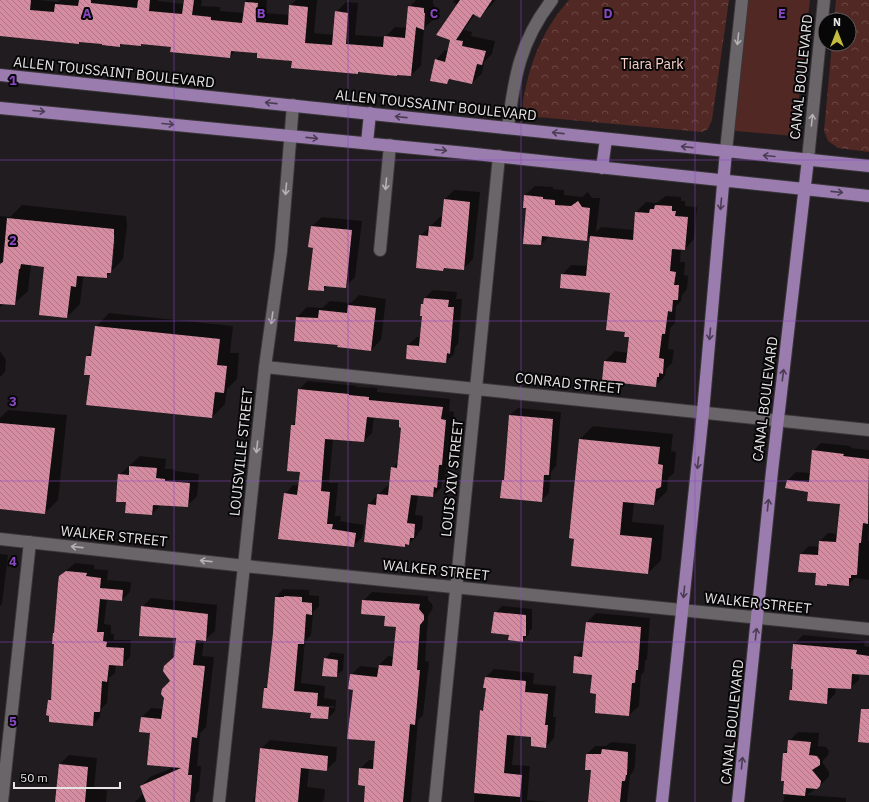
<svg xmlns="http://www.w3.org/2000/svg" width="869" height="802" font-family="'IBM Plex Sans',sans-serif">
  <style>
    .grass { fill: #512823 }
    .park { fill: url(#park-crowns) }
    .shadow { fill: #0007; fill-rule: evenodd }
    .building { fill: url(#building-back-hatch) }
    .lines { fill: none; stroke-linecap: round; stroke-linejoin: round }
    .minor-casing { stroke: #3a373a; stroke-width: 14 }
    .major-casing { stroke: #3a373a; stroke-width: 14 }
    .minor { stroke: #6a6569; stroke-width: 12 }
    .major { stroke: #9b7caf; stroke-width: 12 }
    .oneway { stroke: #b5b1b4 }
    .oneway2 { stroke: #4a3c53 }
    .grid { fill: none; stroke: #8b48c5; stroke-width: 1; stroke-opacity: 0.55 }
    .labels { text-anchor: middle; stroke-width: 4; stroke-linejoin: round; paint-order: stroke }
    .park-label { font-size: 14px; fill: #fad0c9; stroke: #080708 }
    .street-label { font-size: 14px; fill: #e7e4e6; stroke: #080708 }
    .grid-label { font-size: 13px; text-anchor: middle; font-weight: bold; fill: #8b48c5; stroke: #080708; stroke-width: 4; stroke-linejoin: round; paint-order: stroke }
  </style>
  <defs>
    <pattern id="park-crowns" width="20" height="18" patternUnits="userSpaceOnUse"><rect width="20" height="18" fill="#512823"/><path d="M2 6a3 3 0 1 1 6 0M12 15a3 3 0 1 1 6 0" fill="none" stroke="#6a4743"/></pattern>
    <pattern id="building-back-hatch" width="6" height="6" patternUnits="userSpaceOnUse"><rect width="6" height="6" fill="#d58ca0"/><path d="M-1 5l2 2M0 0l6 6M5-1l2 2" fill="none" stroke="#aa7685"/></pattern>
  </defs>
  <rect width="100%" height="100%" fill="#201c1f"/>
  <!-- grass -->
  <path class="grass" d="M747 0H810L795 133 793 136 735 131 734 125Z"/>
  <!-- park -->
  <path class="park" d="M569 0H729L712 120 708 129 702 132 526 116C525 114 524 110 523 108 522 101 525 92 526 86 533 54 547 24 569 0Z
    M836 0H869V152L838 148 828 141 824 131 832 44H849V20H834Z"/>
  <!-- shadow -->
  <path class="shadow" d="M0 0H39L58 2 60 0H158V1L184 4 185 0H202L201 6 220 7V11L244 13 246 0H267L266 13 289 15 290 6 296 0H318L317 1 314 33 334 35 336 12 346 2 358 3 355 35 385 37 395 27 407 28 409 7 416 0H433V4H434L433 20 424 28 421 66 411 75 398 74 397 75 360 71 358 73 258 52 236 50 230 57 172 46 142 43 140 45 122 43 120 46 103 43 80 41 78 43 3 35 0 37Z
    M454 0H496L480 17 475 14 464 30 472 32 471 36 495 41 492 54 484 62 482 73 472 83 451 79 447 83 436 60 445 50 449 51 458 5 453 2Z
    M535 186 553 187V189L564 190V195L582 197 588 192 592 198H600L596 232 601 227 635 230 636 212 646 202 656 203 666 196 681 197V201H685V206L697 207 694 239 685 249H681L680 262H685L684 275 688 276 687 289 682 295 681 301 676 306 675 323 670 328 668 349 674 350 672 363 666 369 665 376 656 386 622 382 620 384 604 380 605 361 615 351 629 353 630 337 626 331 612 292 562 275 571 265 588 266 592 234 587 240 550 236 541 244 527 207 525 195Z
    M454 190 480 192 473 259 463 269 446 267 443 270 420 236 440 217H443L445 199Z
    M22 205 126 216 127 226 123 259 106 277 85 276 83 278 80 304 67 317 45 266 31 264 28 291 14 304 5 303 0 307V216L10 217ZM113 235H115L113 265H111Z
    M322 217 362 221 355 277 345 287 328 285 323 290 314 247 312 226Z
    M433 290 457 292 456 299H462L458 344 455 347 454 354 446 362 408 345 417 337H421L423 315 422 305 424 302 425 298Z
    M359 295 386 299 381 340 371 350 339 344 295 340 297 317 307 307 322 308 330 301 351 303Z
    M109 313 233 326 230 353H239L237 379 227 389 225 404 212 417 91 375 87 356 93 350 96 327Z
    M0 351 6 360 5 372 0 377Z
    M307 381 357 386 356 387 377 388V392L450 399 449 411 454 412 450 456 447 459 445 478 442 481 441 488 433 496 418 495 415 515 423 516 422 529 418 533 417 536 409 544H406L404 546 369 504 387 486 390 487 392 468 399 461 402 427 400 419 374 417 372 433 364 441 333 439 329 483H338L335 516H341L340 521 364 525 362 537 354 546 285 494 293 485 299 486 301 471 292 425 296 421 299 390Z
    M518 408 561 412 556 466 551 472 549 493 541 501 503 480 505 478 510 415Z
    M8 410 67 415 58 500 45 513 0 508V418Z
    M593 426 673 434 671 451 676 452 674 473 668 478 667 491 654 504 634 502 632 522 664 525 661 560 648 573 575 538 580 439Z
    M821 443 851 446V448L869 450V527L868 540 869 541V580L855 578 848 585 829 583 827 585 817 572 801 554 809 546 820 547V541L828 533 838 534 841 504 809 491 787 487 788 480 796 472 811 473 813 451Z
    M140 456 166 459 165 469H175V471L199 474 197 496 187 506 161 505 152 514 127 502 119 475Z
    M0 554 8 555 2 604 0 606Z
    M75 563 94 565V569L108 570 107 580 131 582 130 592 122 600 107 598 104 624 111 625V634H114V640H131L130 657 122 665 116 664 115 673 109 678 107 703 101 709 100 717 93 725 49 701 52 697 60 576Z
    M283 589 309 590V595L319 596V606L313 612 311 635 305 641 301 683 325 686 324 698 336 700 335 711 328 718 312 712 265 688 269 684 274 633 276 597ZM318 705 334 706V708L318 707Z
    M372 592 428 596V600L432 604 433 608 428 616 425 661 429 662 423 715 418 720 411 802H365L366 785 360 769 369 760H375L376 740 354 689 351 675 360 666 379 668V665L388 656 394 657 397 626 386 616 363 601Z
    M151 598 217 605 215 631 205 640H204L202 656 214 657 206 727 200 733 197 766H201L199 791 196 794 195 802H135L144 793 141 786 150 777 174 767 142 717 151 708 163 709 171 680 165 666 176 655 177 637 142 607Z
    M502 606 532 609V629L529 631V634L522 641 510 634 495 613Z
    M596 613 650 618 647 659 645 661 644 672 641 675 639 706 629 715 597 693 593 674 575 657 584 648 587 622Z
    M803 635 865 641 864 646 869 647V674H859V680L850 688 836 687 835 694 826 703 791 690 793 688 794 644Z
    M331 652 344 654 343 670 336 676 325 659Z
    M494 669 534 673 533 684 556 686 553 717H556L554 738 546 747 533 736 515 734 512 765 530 766 527 800 547 802H474L481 711 485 707 487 687 486 677Z
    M798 732 819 733 818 746 826 747 829 751 828 755 822 762 829 772V776L820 786 807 795 846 798V802H782L784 800 785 780 784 753 789 749V741Z
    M270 740 337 747 336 761 326 770 309 768 307 787 325 789 324 800 322 802H253L254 797 257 794 261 749Z
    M611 742 636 744 635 766 633 772 630 775 627 802H589L592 769 587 754 595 746H606Z
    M69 755 97 758 94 789 107 790 106 802H56L60 764Z"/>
  <!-- building -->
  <path class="building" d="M0 0H31L30 10 54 12 55 4 78 6 79 0H91V3L137 8 138 0H150L149 11 182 14 184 0H194L192 15 211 17V20L242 23 245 2 258 3 256 22 288 25 289 5 308 7 305 43 332 45 335 11 348 13 346 44 383 47 384 36 405 38 408 6 424 8V13H425L424 30 416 27 411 76 397 75V76L358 72V74L291 68 292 61 257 58V53L231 51 230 58 170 52 171 47 141 44V46L120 44V47L102 45V44L79 42V44L0 36Z
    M460 0H492L480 18 473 14 456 40 463 41 462 46 486 51 482 65 477 64 472 84 449 79 447 84 430 81 435 59 445 62 450 40 436 35Z
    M524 195 543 197V199L555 200V205L571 206 578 201 582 207 590 208 587 241 542 236 541 245 523 244 526 208H523Z
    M444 199 470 202 464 270 444 268 443 271 416 268 419 235 428 236 429 226 441 227Z
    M655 205 672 206V211H676L675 216 688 217 685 250 672 249 670 271 676 272 674 285H679L678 300H673L672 312 668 311 665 334H662L659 358 664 359 663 374 659 373V377H657L656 387 621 383V385L608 383V382L602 381 604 361 626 363 629 337H624L625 332 606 330 610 293 560 288 561 274 586 276 590 236 633 240 635 212 649 213 650 209H654Z
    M7 218 114 229V240L111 273H107V278L77 276 76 287 71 286 67 318 39 315 44 267 21 264 20 269H19L15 305 0 304V264L3 262Z
    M311 226 352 230 346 288 324 286V291L308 290 313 248 308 247Z
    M424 298 449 300 448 307H454L450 354 447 353 446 363 406 359 407 345 419 346 422 316H420L421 304H423Z
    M348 305 376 308 371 351 337 347 338 345 294 341 296 317 318 318 319 310 347 313Z
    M95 326 220 339 217 365 227 366 224 393 215 392 212 418 86 405 90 375H84L86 356H91Z
    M298 389 349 394V395L369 397V400L443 407 441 419 446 420 442 465H439L437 488 434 487 433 497 411 495 407 523 415 524 414 538H410L409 545 405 544V547L364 542 368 504 376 505 377 494 388 495 391 467 397 468 401 428 399 427V420L367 417 364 442 325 439 321 491 330 492 327 524H333L332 529 356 533 354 547 278 539 284 493 297 495 300 472 287 471 291 425H295Z
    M509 415 553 419 549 475H544L542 502 500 498 502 480H504Z
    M0 423 55 428 45 514 0 509Z
    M579 439 660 447 658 464 663 465 661 487 656 489 654 505 623 502 620 535 652 538 648 574 571 566 574 539 569 538Z
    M812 450 844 454 843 456 869 459 868 524 863 523 861 543H859L857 575H851V578H849V586L827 584V586L815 585 816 573 798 572 800 554 818 555 819 541 836 542 840 504 807 501 808 492 785 488 787 480 809 482Z
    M129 466 157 468 156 478 165 479V481L190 483 188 507 153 505 152 515 125 513 126 502H116L117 484 118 474 129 475Z
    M66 571 87 573 86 576 101 578 100 588 123 590 122 601 100 599 97 632H104L103 641 107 642 106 647 124 648 123 666 109 665 107 682 102 681 100 712H94L93 726 49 722V716L46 715 48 700H51L54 644H52L53 633H54L58 584 59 576Z
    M284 596 302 597V602L312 603V615L306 614 304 644H298L294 691 318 693 317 706 329 707 328 719 310 718 311 713 262 708 264 688H267L273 633 275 597H284Z
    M362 600 420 604 419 609 424 615V620L420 625 417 670H420L415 725 410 724 403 802H364L365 786 358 785 359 768 373 769 375 741 347 739 353 690 348 689 350 674 377 677 379 665 392 666 396 627 384 626 385 616 361 614Z
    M141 606 208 614 206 641 196 640 193 665 205 666 197 738 192 737 188 775H192L190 802H146L140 786 181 768 147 765 150 733 139 732 141 717 161 719 164 698 161 694 162 689 170 681 163 671 164 666 174 657 176 638 139 636Z
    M494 612 526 615V636H523V642L508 640 509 635 491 633Z
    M586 622 641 627 638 670H636L635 683H632L629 716 595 713 596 694 590 693 592 675 573 673 574 656 582 657Z
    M793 644 857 650 856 654 869 656V675L852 674 851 689 828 688 827 704 789 700 790 690H792L793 669H791Z
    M324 658 338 660 337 677 322 676Z
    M485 677 526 681 525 692 548 694 545 725H548L546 748 531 746V737L507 735 504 773 522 775 520 797 474 793 480 710 483 711 486 688H483Z
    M861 709H869V743L858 742Z
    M788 740 811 742 809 755 817 756 820 760V765L812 770 821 781 820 786 817 789 806 788 805 796 783 794 784 781H781L783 753H787Z
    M260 748 328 756 327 771 301 768 298 802H255Z
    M602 749 628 752 627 775H626L625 781H622L620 802H588L591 770H585L586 754H601Z
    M59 764 88 767 85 802H55Z"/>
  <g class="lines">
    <defs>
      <path id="minor" d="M508 128C514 78 520 41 552 0
        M726 151 742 0
        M808 159 824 0
        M380 250 390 145
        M265 367 869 430
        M0 539 245 566 869 629
        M2 802 30 542
        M219 802 265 367 281 251 293 105
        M435 802 499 156"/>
      <path id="major" d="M0 75 869 166
        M0 108 466 153 869 196
        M367 143 370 113
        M602 168 606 139
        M662 802 703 412 726 151
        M738 802 772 471 808 159"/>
    </defs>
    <!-- minor casing -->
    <use href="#minor" class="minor-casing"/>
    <!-- major casing -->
    <use href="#major" class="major-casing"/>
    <!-- minor -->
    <use href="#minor" class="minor"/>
    <!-- major -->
    <use href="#major" class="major"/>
  </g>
  <!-- one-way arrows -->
  <defs><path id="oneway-shaft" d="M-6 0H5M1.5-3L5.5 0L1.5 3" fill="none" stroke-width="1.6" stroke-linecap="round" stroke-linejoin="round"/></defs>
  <g class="oneway">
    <use href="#oneway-shaft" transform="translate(738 39) rotate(96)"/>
    <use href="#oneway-shaft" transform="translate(812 120) rotate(-84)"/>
    <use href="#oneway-shaft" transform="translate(386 184) rotate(95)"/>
    <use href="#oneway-shaft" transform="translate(286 189) rotate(95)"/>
    <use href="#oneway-shaft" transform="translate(272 318) rotate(98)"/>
    <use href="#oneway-shaft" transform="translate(257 447) rotate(96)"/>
    <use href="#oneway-shaft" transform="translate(77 547) rotate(-174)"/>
    <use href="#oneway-shaft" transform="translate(206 561) rotate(-174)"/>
  </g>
  <g class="oneway2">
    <use href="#oneway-shaft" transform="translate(271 103) rotate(-174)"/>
    <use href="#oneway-shaft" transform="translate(39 111) rotate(5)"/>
    <use href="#oneway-shaft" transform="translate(401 117) rotate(-174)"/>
    <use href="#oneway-shaft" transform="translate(168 124) rotate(5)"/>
    <use href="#oneway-shaft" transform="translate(558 133) rotate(-174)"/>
    <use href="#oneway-shaft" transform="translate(312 138) rotate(6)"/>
    <use href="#oneway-shaft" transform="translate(687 147) rotate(-174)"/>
    <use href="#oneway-shaft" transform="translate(441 150) rotate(5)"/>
    <use href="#oneway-shaft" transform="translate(769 156) rotate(-175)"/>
    <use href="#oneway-shaft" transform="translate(837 192) rotate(6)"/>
    <use href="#oneway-shaft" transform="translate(721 204) rotate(95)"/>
    <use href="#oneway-shaft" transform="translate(710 334) rotate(95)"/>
    <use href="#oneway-shaft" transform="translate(783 375) rotate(-83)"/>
    <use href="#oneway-shaft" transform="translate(698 463) rotate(96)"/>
    <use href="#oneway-shaft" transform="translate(768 505) rotate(-84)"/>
    <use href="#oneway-shaft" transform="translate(684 592) rotate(96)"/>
    <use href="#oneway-shaft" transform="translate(756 634) rotate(-84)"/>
    <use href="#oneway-shaft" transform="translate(742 763) rotate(-84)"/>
  </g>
  <!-- grid -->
  <path class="grid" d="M174 0V802M348 0V802M521 0V802M695 0V802M0 160H869M0 321H869M0 481H869M0 642H869"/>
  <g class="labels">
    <!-- park labels -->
    <g class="park-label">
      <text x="652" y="69">Tiara Park</text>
    </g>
    <!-- street labels -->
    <g class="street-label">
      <text transform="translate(114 72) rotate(6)" y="5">ALLEN TOUSSAINT BOULEVARD</text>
      <text transform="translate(801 77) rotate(-84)" y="5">CANAL BOULEVARD</text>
      <text transform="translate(436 105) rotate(6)" y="5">ALLEN TOUSSAINT BOULEVARD</text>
      <text transform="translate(569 383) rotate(6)" y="5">CONRAD STREET</text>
      <text transform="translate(765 399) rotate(-83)" y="5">CANAL BOULEVARD</text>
      <text transform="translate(241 452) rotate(-84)" y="5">LOUISVILLE STREET</text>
      <text transform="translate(452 478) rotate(-84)" y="5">LOUIS XIV STREET</text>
      <text transform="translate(114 536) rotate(6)" y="5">WALKER STREET</text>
      <text transform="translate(436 570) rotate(6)" y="5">WALKER STREET</text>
      <text transform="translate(758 603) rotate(6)" y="5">WALKER STREET</text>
      <text transform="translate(732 722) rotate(-84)" y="5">CANAL BOULEVARD</text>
    </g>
  </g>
  <g class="grid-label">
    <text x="87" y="18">A</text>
    <text x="261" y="18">B</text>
    <text x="434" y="18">C</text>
    <text x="608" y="18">D</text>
    <text x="782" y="18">E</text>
    <text x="13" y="85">1</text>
    <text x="13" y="245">2</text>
    <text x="13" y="406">3</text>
    <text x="13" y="566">4</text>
    <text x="13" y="726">5</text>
  </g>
  <!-- north arrow -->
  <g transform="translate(837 32)"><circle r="19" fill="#080708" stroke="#615f61"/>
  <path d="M0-3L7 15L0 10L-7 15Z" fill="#c4bc3d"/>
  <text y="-6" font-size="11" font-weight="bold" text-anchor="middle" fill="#e7e4e6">N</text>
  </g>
  <!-- scale -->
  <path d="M14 782v6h106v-6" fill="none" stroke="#e7e4e6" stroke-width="2"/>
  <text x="20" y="782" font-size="12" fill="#e7e4e6" stroke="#080708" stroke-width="3" paint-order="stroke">50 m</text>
</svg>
